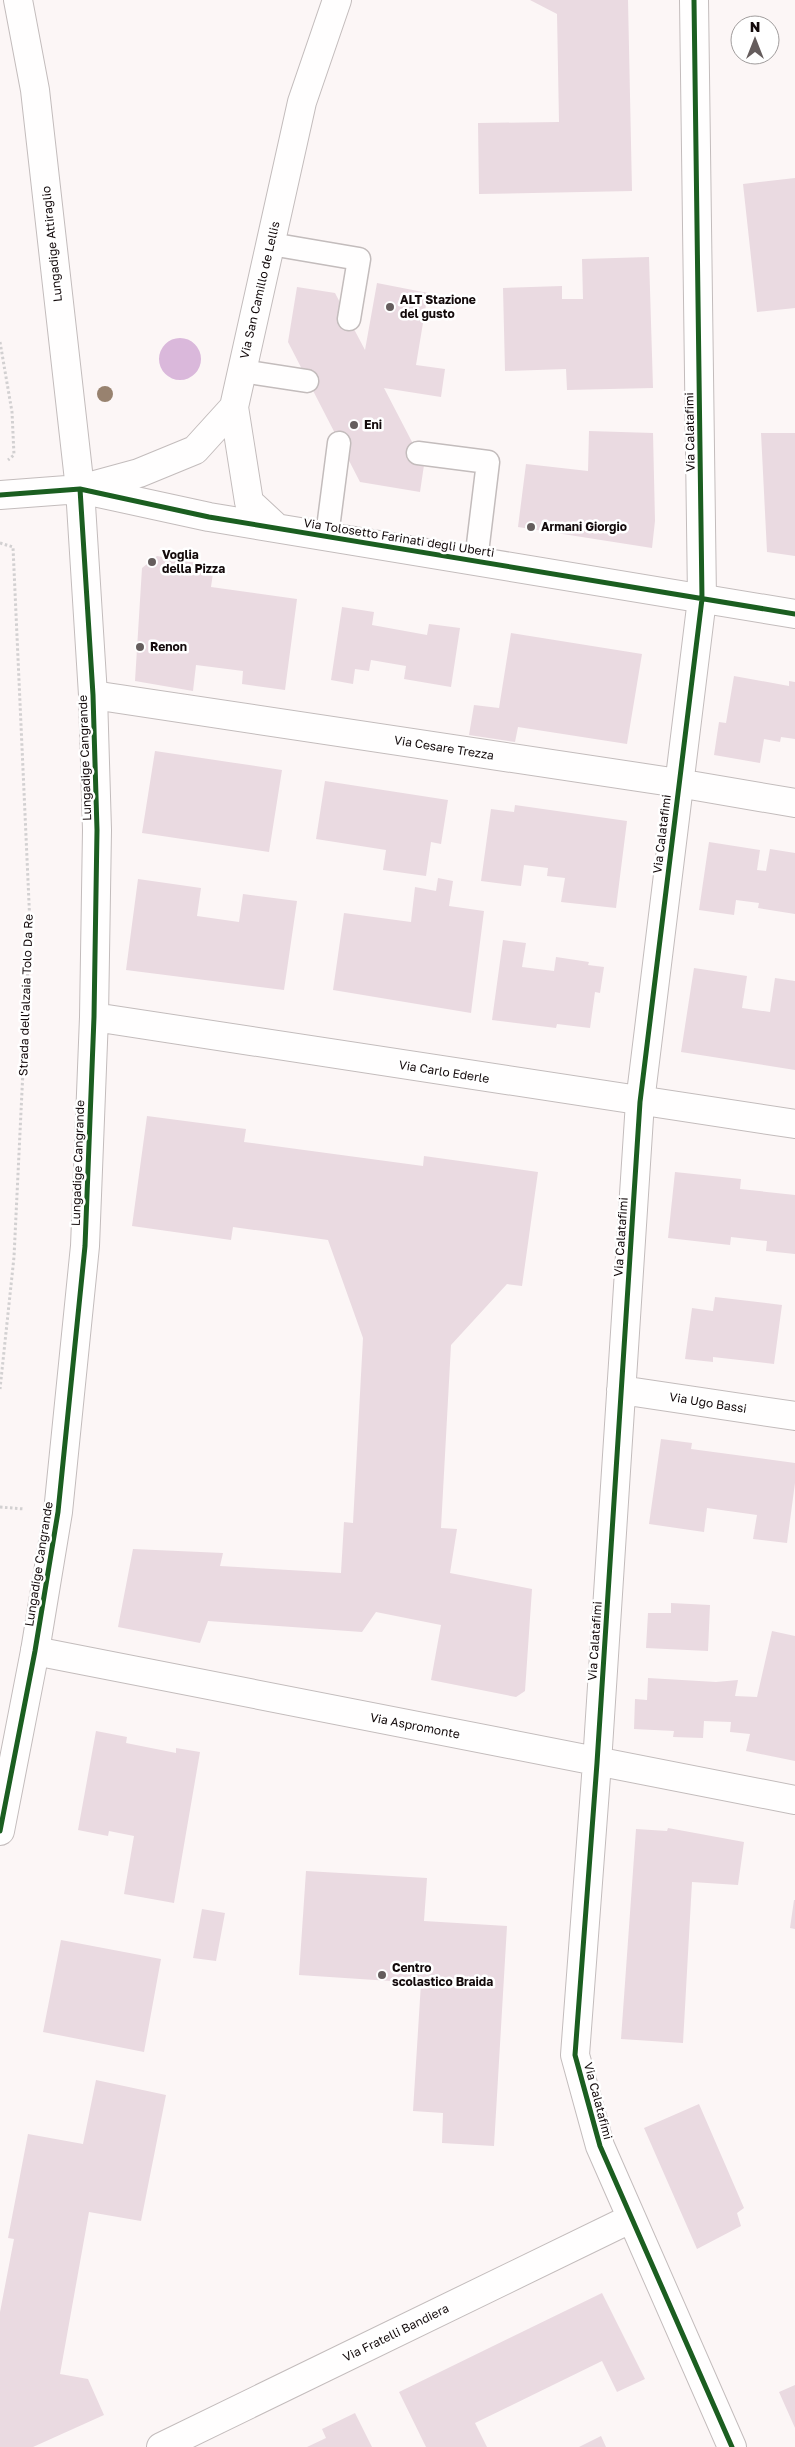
<svg xmlns="http://www.w3.org/2000/svg" width="795" height="2447" font-family="'Golos Text',sans-serif">
  <style>
    .water { fill: #dab8db }
    .building { fill: #eadae1 }
    .lines { fill: none; stroke-linecap: round; stroke-linejoin: round }
    .service-casing { stroke: #c3bcbc; stroke-width: 25 }
    .minor-casing { stroke: #c3bcbc; stroke-width: 30 }
    .tertiary-casing { stroke: #c3bcbc; stroke-width: 30 }
    .path { stroke: #d2d0d1; stroke-width: 3; stroke-dasharray: 2.5 2.5; stroke-linecap: butt }
    .service { stroke: #fffefe; stroke-width: 22 }
    .minor { stroke: #fffefe; stroke-width: 28 }
    .tertiary { stroke: #fffefe; stroke-width: 28 }
    .cycleway-casing { stroke: #fff; stroke-width: 8 }
    .cycleway { stroke: #1b5e20; stroke-width: 5 }
    .tree { fill: #98826f }
    .poi-dot { fill: #655d5d; stroke: #fff; stroke-width: 2 }
    .labels { text-anchor: middle; stroke-width: 5; stroke-linejoin: round; paint-order: stroke }
    .street-label { font-size: 12px; fill: #130a0b; stroke: #fff }
    .poi-label { font-size: 12px; font-weight: bold; fill: #130a0b; stroke: #fff; text-anchor: start }
  </style>
  <rect width="100%" height="100%" fill="#fcf6f6"/>
  <!-- water -->
  <path class="water" d="M159 359a21 21 0 1 1 42 0a21 21 0 1 1-42 0Z"/>
  <!-- building -->
  <path class="building" d="M530 0H628L632 191 479 194 478 123 559 122 557 14Z
    M795 178V308L757 312 743 184Z
    M649 257 653 388 567 390 566 369 505 371 503 288 562 286V299H583L582 259Z
    M377 283 428 293 416 365 445 369 441 397 384 388 424 465 420 492 360 482 288 342 297 287 335 293 365 350Z
    M589 431 653 433 655 521 652 548 518 527 526 464 588 471Z
    M761 433H795V556L767 552Z
    M157 556 214 566 211 587 297 599 285 690 242 684 243 671 196 665 193 691 135 681 142 568Z
    M342 607 374 612 372 625 427 635 429 624 460 628 451 687 404 679 406 666 371 660 369 671 355 669 353 684 331 680Z
    M511 633 642 654 627 744 518 727 515 742 469 735 474 705 499 708Z
    M734 676 789 686V681L795 682V739L781 737 780 742 764 739 760 763 714 755 719 722 726 723Z
    M155 751 282 770 269 852 142 833Z
    M325 781 448 800 441 844 431 842 426 876 383 870 386 850 316 839Z
    M515 805 627 821 616 908 561 902 565 878 547 876 548 868 524 865 521 886 481 881 491 809 514 812Z
    M709 842 760 850 757 870 766 871 770 849 795 853V914L758 908 759 903 736 900 734 915 699 910Z
    M438 878 453 881 449 906 484 911 471 1013 333 990 344 913 411 922 415 887 436 891Z
    M138 879 201 888 197 916 239 922 243 894 297 901 284 990 126 970Z
    M503 940 526 943 522 967 554 971 556 957 589 962 588 965 604 967 600 993 595 992 590 1028 557 1024 556 1028 492 1020Z
    M694 968 747 976 742 1008 770 1012 775 978 795 981V1070L681 1052Z
    M147 1116 246 1129 244 1142 423 1166 424 1156 538 1172 522 1286 507 1284 451 1345 441 1528 457 1529 450 1573 532 1589 525 1691 516 1697 431 1680 441 1625 376 1612 362 1632 208 1621 200 1643 118 1627 133 1549 223 1553 220 1566 341 1573 344 1522 353 1523 363 1338 328 1240 233 1227 231 1240 132 1226Z
    M675 1172 741 1179 740 1189 795 1195V1254L766 1251 767 1241 731 1237 730 1245 668 1238Z
    M715 1297 782 1305 774 1364 713 1357V1362L685 1359 692 1308 713 1311Z
    M661 1439 692 1443 691 1449 795 1463V1483L787 1543 753 1539 757 1515 707 1508 704 1532 649 1524Z
    M671 1603 710 1605 708 1651 646 1648 648 1613H671Z
    M772 1631 795 1636V1761L746 1751 750 1734 730 1732 731 1722 704 1721 703 1738 673 1737 674 1731 634 1729 635 1699 647 1700 648 1678 716 1682 738 1680 735 1696 757 1697Z
    M96 1731 127 1737 126 1743 176 1753V1748L200 1752 174 1903 124 1894 134 1836 109 1831 108 1836 78 1830Z
    M668 1828 744 1842 738 1885 692 1882 683 2043 621 2039 636 1829 667 1831Z
    M306 1871 427 1878 424 1921 507 1926 494 2146 442 2143 443 2113 413 2111 421 1983 299 1975Z
    M794 1900H795V1929L790 1928Z
    M202 1909 225 1913 216 1961 193 1958Z
    M61 1940 161 1959 144 2052 43 2032Z
    M96 2080 166 2095 141 2221 89 2212 60 2374 88 2379 104 2415 33 2447H0V2312L14 2239 8 2238 28 2134 83 2144Z
    M699 2104 744 2208 737 2213 741 2226 697 2249 644 2128Z
    M602 2293 645 2379 617 2392 602 2361 475 2423 487 2447H426L399 2392Z
    M795 2385V2428L779 2392Z
    M355 2413 372 2447H307L326 2438 322 2429Z
    M601 2436 606 2447H579Z"/>
  <g class="lines">
    <defs>
      <path id="service" d="M271 244 359 259 349 319
        M242 371 307 381
        M418 453 488 462 476 561
        M327 536 339 443"/>
      <path id="minor" d="M694 0 702 599 640 1102 597 1763 575 2055 600 2146 732 2447
        M93 695 678 783 795 803
        M621 1390 795 1416
        M35 1651 795 1800
        M161 2447 630 2219"/>
      <path id="tertiary" d="M234 407 249 502 277 528
        M84 488 139 473 195 450 234 407 302 102 337 0
        M0 495 80 489 209 517 795 614
        M94 1017 795 1124
        M0 1831 35 1651 58 1512 85 1246 94 1017 97 830 93 695 80 489 35 90 18 0"/>
    </defs>
    <!-- service casing -->
    <use href="#service" class="service-casing"/>
    <!-- minor casing -->
    <use href="#minor" class="minor-casing"/>
    <!-- tertiary casing -->
    <use href="#tertiary" class="tertiary-casing"/>
    <!-- path -->
    <path class="path" d="M0 342 12 412 14 455 8 460
      M0 543 13 547 30 925 14 1257 0 1389
      M0 1507 24 1509"/>
    <!-- service -->
    <use href="#service" class="service"/>
    <!-- minor -->
    <use href="#minor" class="minor"/>
    <!-- tertiary -->
    <use href="#tertiary" class="tertiary"/>
    <defs>
      <path id="cycleway" d="M694 0 702 599 640 1102 597 1763 575 2055 600 2146 732 2447
        M0 495 80 489 209 517 795 614
        M0 1831 35 1651 58 1512 85 1246 94 1017 97 830 93 695 80 489"/>
    </defs>
    <!-- cycleway casing -->
    <use href="#cycleway" class="cycleway-casing"/>
    <!-- cycleway -->
    <use href="#cycleway" class="cycleway"/>
  </g>
  <!-- trees -->
  <circle class="tree" cx="105" cy="394" r="8"/>
  <!-- markers -->
  <g class="poi-dot">
    <circle cx="390" cy="307" r="5"/>
    <circle cx="354" cy="425" r="5"/>
    <circle cx="531" cy="527" r="5"/>
    <circle cx="152" cy="562" r="5"/>
    <circle cx="140" cy="647" r="5"/>
    <circle cx="382" cy="1975" r="5"/>
  </g>
  <g class="labels">
    <!-- street labels -->
    <g class="street-label">
      <text transform="translate(52 244) rotate(-96)" y="4">Lungadige Attiraglio</text>
      <text transform="translate(260 290) rotate(-77)" y="4">Via San Camillo de Lellis</text>
      <text transform="translate(690 432) rotate(-91)" y="4">Via Calatafimi</text>
      <text transform="translate(399 538) rotate(9)" y="4">Via Tolosetto Farinati degli Uberti</text>
      <text transform="translate(444 748) rotate(9)" y="4">Via Cesare Trezza</text>
      <text transform="translate(85 758) rotate(-92)" y="4">Lungadige Cangrande</text>
      <text transform="translate(662 834) rotate(-83)" y="4">Via Calatafimi</text>
      <text transform="translate(26 995) rotate(-88)" y="4">Strada dell'alzaia Tolo Da Re</text>
      <text transform="translate(444 1072) rotate(9)" y="4">Via Carlo Ederle</text>
      <text transform="translate(78 1163) rotate(-88)" y="4">Lungadige Cangrande</text>
      <text transform="translate(621 1237) rotate(-86)" y="4">Via Calatafimi</text>
      <text transform="translate(708 1403) rotate(9)" y="4">Via Ugo Bassi</text>
      <text transform="translate(39 1564) rotate(-81)" y="4">Lungadige Cangrande</text>
      <text transform="translate(595 1641) rotate(-86)" y="4">Via Calatafimi</text>
      <text transform="translate(415 1726) rotate(11)" y="4">Via Aspromonte</text>
      <text transform="translate(598 2101) rotate(75)" y="4">Via Calatafimi</text>
      <text transform="translate(396 2333) rotate(-26)" y="4">Via Fratelli Bandiera</text>
    </g>
    <!-- poi labels -->
    <g class="poi-label">
      <text x="400" y="304">ALT Stazione<tspan x="400" dy="14">del gusto</tspan></text>
      <text x="364" y="429">Eni</text>
      <text x="541" y="531">Armani Giorgio</text>
      <text x="162" y="559">Voglia<tspan x="162" dy="14">della Pizza</tspan></text>
      <text x="150" y="651">Renon</text>
      <text x="392" y="1972">Centro<tspan x="392" dy="14">scolastico Braida</tspan></text>
    </g>
  </g>
  <!-- north arrow -->
  <g transform="translate(755 40)"><circle r="24" fill="#ffffff" stroke="#a19d9d"/>
  <path d="M0-4L9 19L0 12L-9 19Z" fill="#655d5d"/>
  <text y="-8" font-size="14" font-weight="bold" text-anchor="middle" fill="#130a0b">N</text>
  </g>
</svg>
